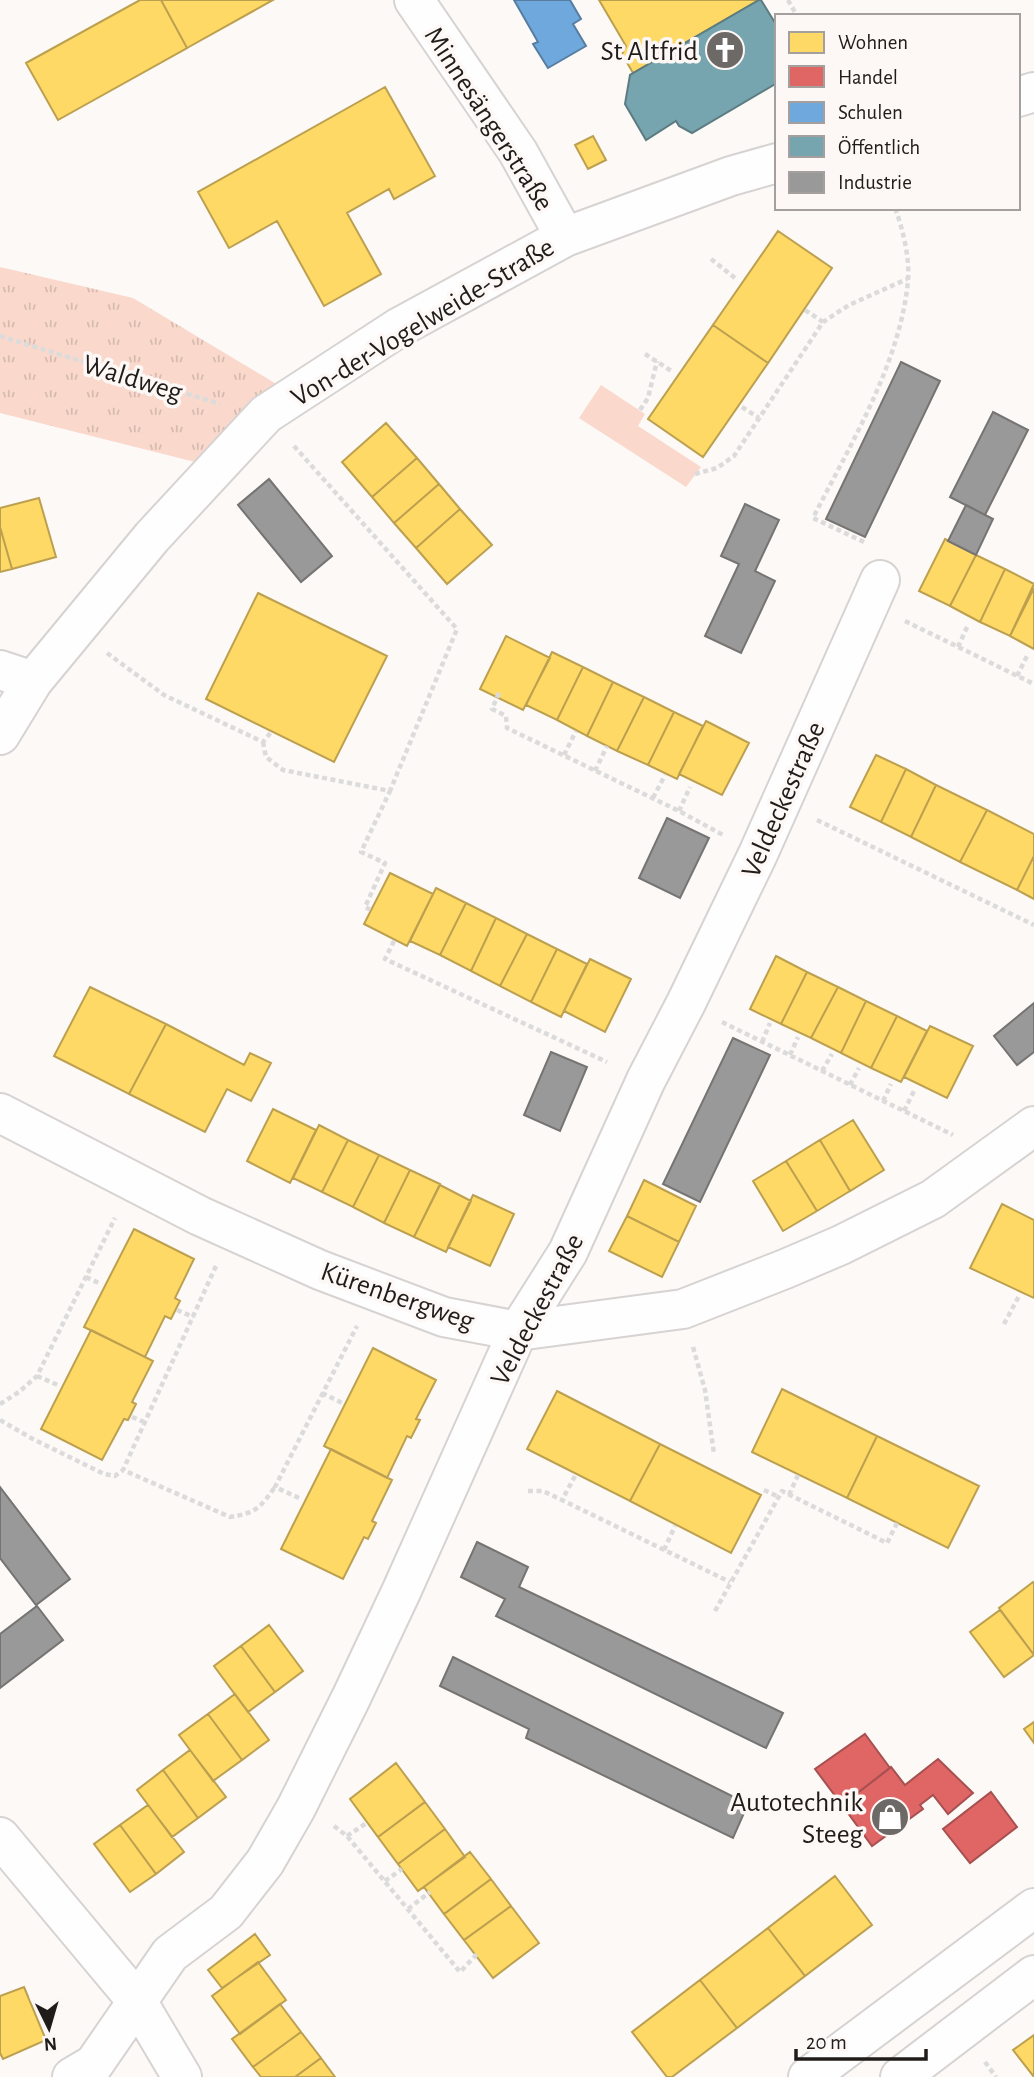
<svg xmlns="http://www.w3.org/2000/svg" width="1034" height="2077" font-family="'Alegreya Sans',sans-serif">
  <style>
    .grass { fill: url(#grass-tufts) }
    .green { fill: #fad9cc }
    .homes { fill: #ffd966; stroke: #bca04f; stroke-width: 2 }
    .shops { fill: #e06666; stroke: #a6504f; stroke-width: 2 }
    .schools { fill: #6fa8dc; stroke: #577ea2; stroke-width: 2 }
    .public { fill: #76a5af; stroke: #5c7c82; stroke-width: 2 }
    .industry { fill: #999; stroke: #757473; stroke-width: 2 }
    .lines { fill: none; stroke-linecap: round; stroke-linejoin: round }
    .minor-casing { stroke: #d7d3d2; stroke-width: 42 }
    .major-casing { stroke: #d7d3d2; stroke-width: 42 }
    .path { stroke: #dcdbdb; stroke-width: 4.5; stroke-dasharray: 5 3.5; stroke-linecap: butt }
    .minor { stroke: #fffefe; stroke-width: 38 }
    .major { stroke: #fffefe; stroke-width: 38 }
    .labels { text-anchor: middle; stroke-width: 7; stroke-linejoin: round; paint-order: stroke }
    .poi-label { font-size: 28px; fill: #201c1a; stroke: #fdf8f6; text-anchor: end }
    .street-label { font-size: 28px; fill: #201c1a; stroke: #fdf8f6 }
  </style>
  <defs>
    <pattern id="grass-tufts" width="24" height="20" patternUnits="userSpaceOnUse" patternTransform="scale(1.75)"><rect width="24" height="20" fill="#fad9cc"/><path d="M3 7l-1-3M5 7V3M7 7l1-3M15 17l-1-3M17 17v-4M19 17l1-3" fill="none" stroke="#d6baaf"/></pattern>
  </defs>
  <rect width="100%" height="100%" fill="#fcf9f7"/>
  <!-- grass -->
  <path class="grass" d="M0 267 133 298 293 394 215 467 0 413Z"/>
  <!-- green -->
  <path class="green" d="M601 385 645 414 638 426 701 467 686 487 579 418Z"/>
  <!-- homes -->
  <path class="homes" d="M140 0H161L187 48 58 120 26 63Z
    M161 0H273L187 48Z
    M599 0H759L633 73 622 54 626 46Z
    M385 87 435 176 394 199 389 189 347 213 381 274 324 306 277 221 229 248 198 192Z
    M593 136 606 160 588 169 575 145Z
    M778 231 832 268 768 363 713 325Z
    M713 325 768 363 703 457 648 419Z
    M386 423 417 458 372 497 342 462Z
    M417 458 439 484 394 523 372 497Z
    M439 484 460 509 416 548 394 523Z
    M39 498 56 557 12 569 0 527V508Z
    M460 509 492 545 447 584 416 548Z
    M0 527 12 569 0 572Z
    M945 539 976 555 950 606 919 591Z
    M976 555 1005 569 980 622 950 606Z
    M1005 569 1034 584 1010 636 980 622Z
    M1034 588V649L1010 636Z
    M258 593 387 656 334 762 206 699Z
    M506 636 550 658 523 710 480 689Z
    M552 652 583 667 557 720 526 705Z
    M583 667 613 682 587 736 557 720Z
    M613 682 644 697 617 751 587 736Z
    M644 697 674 712 648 765 617 751Z
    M674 712 703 726 677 779 648 765Z
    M706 721 749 743 722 795 679 774Z
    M876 755 906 769 881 822 850 807Z
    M906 769 936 785 911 837 881 822Z
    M936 785 987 810 960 862 911 837Z
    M987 810 1034 834V856L1017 890 960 862Z
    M1034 856V899L1017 890Z
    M390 873 433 894 407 946 364 924Z
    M436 888 466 903 440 955 410 941Z
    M466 903 496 918 471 971 440 955Z
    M496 918 527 934 500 986 471 971Z
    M527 934 557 949 531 1002 500 986Z
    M557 949 587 964 561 1017 531 1002Z
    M776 956 807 972 781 1024 750 1009Z
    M590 959 631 979 605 1032 564 1011Z
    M807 972 838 987 811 1038 781 1024Z
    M90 987 166 1024 129 1094 54 1056Z
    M838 987 866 1001 841 1053 811 1038Z
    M866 1001 897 1016 871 1068 841 1053Z
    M897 1016 927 1031 901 1082 871 1068Z
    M166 1024 244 1065 250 1053 271 1063 251 1101 227 1089 205 1132 129 1094Z
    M930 1026 973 1046 947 1098 904 1077Z
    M273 1109 316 1130 290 1183 247 1161Z
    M853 1120 884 1170 850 1191 820 1140Z
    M319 1125 348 1140 322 1192 293 1178Z
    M348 1140 379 1155 353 1207 322 1192Z
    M820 1140 850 1191 817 1211 786 1161Z
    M379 1155 410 1170 384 1223 353 1207Z
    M786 1161 817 1211 783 1231 753 1181Z
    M410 1170 440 1184 414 1237 384 1223Z
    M644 1180 696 1206 679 1242 627 1216Z
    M440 1185 471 1201 446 1252 414 1237Z
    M473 1195 514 1214 490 1266 448 1247Z
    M1002 1204 1034 1220V1298L970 1268Z
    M627 1216 679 1242 662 1277 609 1251Z
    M134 1229 194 1259 175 1298 180 1301 171 1319 165 1316 145 1357 84 1327Z
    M91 1330 153 1361 132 1402 136 1404 128 1420 124 1419 102 1460 41 1429Z
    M373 1348 436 1380 416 1419 420 1420 411 1438 407 1436 387 1478 324 1446Z
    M782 1389 877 1436 847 1498 752 1452Z
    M557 1391 660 1444 630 1501 527 1449Z
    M877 1436 979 1486 948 1548 847 1498Z
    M660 1444 761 1495 731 1553 630 1501Z
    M331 1449 392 1480 372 1521 376 1523 368 1539 364 1537 343 1579 281 1549Z
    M1033 1582 1034 1583V1655L999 1608Z
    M1000 1610 1034 1655 1004 1677 970 1632Z
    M269 1625 303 1671 275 1692 241 1646Z
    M241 1646 275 1692 248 1712 214 1666Z
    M235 1694 269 1740 242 1760 208 1714Z
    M208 1714 242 1760 213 1781 179 1735Z
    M1034 1722V1743L1024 1729Z
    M190 1750 226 1797 198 1818 163 1770Z
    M396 1763 425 1802 378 1837 350 1799Z
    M163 1770 198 1818 172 1837 137 1790Z
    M425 1802 445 1829 398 1864 378 1837Z
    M148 1805 184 1852 156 1874 120 1825Z
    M120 1825 156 1874 130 1892 94 1844Z
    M445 1829 465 1857 418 1891 398 1864Z
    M470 1852 491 1879 444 1914 424 1887Z
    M835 1876 872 1925 805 1976 768 1928Z
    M491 1879 511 1906 464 1940 444 1914Z
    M511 1906 539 1943 493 1978 464 1940Z
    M768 1928 805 1976 737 2028 700 1980Z
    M255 1934 270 1955 222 1988 208 1970Z
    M258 1962 286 2000 240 2034 212 1996Z
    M700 1980 737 2028 672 2077H667L632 2032Z
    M24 1987 46 2040 3 2059 0 2053V1996Z
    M280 2004 301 2032 253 2067 232 2039Z
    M301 2032 321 2058 295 2077H261L253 2067Z
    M1034 2035V2077L1013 2050Z
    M321 2058 335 2077H295Z"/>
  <!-- shops -->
  <path class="shops" d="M865 1734 890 1768 842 1805 815 1769Z
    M938 1759 973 1793 948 1814 933 1795 920 1805 923 1809 872 1846 842 1805 891 1767 905 1785Z
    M991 1792 1017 1827 970 1863 943 1829Z"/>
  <!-- schools -->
  <path class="schools" d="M514 0H570L581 19 573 24 586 46 548 68 533 44 538 42Z"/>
  <!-- public -->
  <path class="public" d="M759 0H761L777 26V83L692 133 679 126 676 121 646 140 625 104 630 75Z"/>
  <!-- industry -->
  <path class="industry" d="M901 362 940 381 865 537 826 519Z
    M993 412 1028 430 985 515 950 497Z
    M269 479 332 556 301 582 238 505Z
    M745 504 779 520 755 571 775 581 741 653 705 636 739 564 721 556Z
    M966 505 993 519 976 555 948 541Z
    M667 818 709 838 680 898 639 878Z
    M1034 1003V1052L1017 1065 994 1036Z
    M733 1038 770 1055 700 1202 663 1184Z
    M551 1052 587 1067 560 1131 524 1115Z
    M0 1487 70 1579 36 1605 0 1558Z
    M477 1542 528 1567 519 1587 783 1713 766 1748 496 1616 505 1599 461 1577Z
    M37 1606 63 1640 0 1688V1634Z
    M453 1657 748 1804 733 1838 526 1738 529 1729 440 1686Z"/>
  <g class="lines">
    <defs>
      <path id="minor" d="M414 0 518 152 565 237
        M1018 97 1034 92
        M0 670 33 681
        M0 735 33 681 152 537 266 414 398 328 565 237 731 176 777 163
        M0 1113 200 1216 320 1270 444 1317 518 1331 683 1309 785 1269 841 1245 933 1199 1034 1126
        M0 1837 137 2001 182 2077
        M72 2077 94 2064 170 1954 226 1912 265 1862 296 1808 351 1698 401 1592 518 1331 568 1252 646 1080 686 1003 758 854 880 580"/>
      <path id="major" d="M808 2077 1034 1908
        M900 2077 1034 1975"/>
    </defs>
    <!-- minor casing -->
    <use href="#minor" class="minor-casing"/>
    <!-- major casing -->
    <use href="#major" class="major-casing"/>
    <!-- path -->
    <path class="path" d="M788 0 797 16
      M711 259 735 278
      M805 310 823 322
      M0 336 220 404
      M645 354 673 372
      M742 407 759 418
      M640 410 648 398 657 361
      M294 446 457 629 390 791
      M695 474 717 468 734 456 823 322 849 305 907 279
      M864 542 813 518C850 445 900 364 908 281 910 259 903 229 895 208
      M905 621 1034 684
      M958 647 968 625
      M107 653 164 695 263 742 272 731
      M1017 676 1028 654
      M499 693 492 709 506 716 507 728 679 811 723 835
      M263 742 266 757 283 770 390 791 361 852 385 863 365 907 373 911
      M564 755 576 731
      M595 771 607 746
      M653 798 665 775
      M679 811 690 787
      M817 820 1034 925
      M394 941 385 959 607 1062
      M722 1022 953 1135
      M762 1042 770 1023
      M790 1055 798 1037
      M822 1071 832 1054
      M850 1085 859 1068
      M883 1101 891 1084
      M904 1111 915 1089
      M216 1266 123 1470 230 1517C256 1513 260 1508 275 1487
      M86 1277 101 1284
      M177 1310 193 1317
      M1004 1324 1019 1296
      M693 1347 705 1390 714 1454
      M37 1376 60 1386
      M322 1393 342 1403
      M0 1404 19 1392 37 1376 115 1218
      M132 1417 144 1422
      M0 1420 31 1438 104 1474 115 1476 123 1470
      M575 1476 562 1500 730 1582
      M764 1490 779 1497
      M528 1491H543L562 1500
      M789 1495 798 1475
      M299 1498 275 1487 357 1326
      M664 1550 675 1526
      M715 1611 782 1491 887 1543 897 1523
      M334 1826 347 1836 460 1972 477 1954
      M347 1836 368 1822
      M385 1881 402 1869
      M408 1909 430 1892
      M985 2062 996 2077"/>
    <!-- minor -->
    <use href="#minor" class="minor"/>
    <!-- major -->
    <use href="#major" class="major"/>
  </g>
  <!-- icons -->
  <defs>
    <symbol id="church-disc" viewBox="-11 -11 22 22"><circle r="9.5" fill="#6d6967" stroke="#fdf8f6"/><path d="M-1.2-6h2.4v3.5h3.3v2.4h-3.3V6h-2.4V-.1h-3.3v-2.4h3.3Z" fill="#fff"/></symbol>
    <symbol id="shop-disc" viewBox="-11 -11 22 22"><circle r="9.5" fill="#6d6967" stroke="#fdf8f6"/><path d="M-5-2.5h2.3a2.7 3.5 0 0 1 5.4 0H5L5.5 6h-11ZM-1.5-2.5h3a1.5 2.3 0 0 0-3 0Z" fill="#fff"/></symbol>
  </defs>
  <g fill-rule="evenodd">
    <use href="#church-disc" x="703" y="28" width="44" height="44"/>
    <use href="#shop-disc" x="868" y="1795" width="44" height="44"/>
  </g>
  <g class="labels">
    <!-- poi labels -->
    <g class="poi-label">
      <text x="698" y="60">St Altfrid</text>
      <text x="863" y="1811">Autotechnik<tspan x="863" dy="32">Steeg</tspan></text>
    </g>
    <!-- street labels -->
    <g class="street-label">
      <text transform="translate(490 118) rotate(57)" y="10">Minnesängerstraße</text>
      <text transform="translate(422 321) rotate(-31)" y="10">Von-der-Vogelweide-Straße</text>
      <text transform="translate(133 377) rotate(17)" y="10">Waldweg</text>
      <text transform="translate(782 799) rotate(-66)" y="10">Veldeckestraße</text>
      <text transform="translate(398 1295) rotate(19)" y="10">Kürenbergweg</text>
      <text transform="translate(536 1309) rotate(-62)" y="10">Veldeckestraße</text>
    </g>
  </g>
  <!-- legend -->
  <rect x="775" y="14" width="245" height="196" fill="#fdf8f6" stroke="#a5a09e" stroke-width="2"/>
  <rect x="789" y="32" width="35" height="21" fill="#ffd966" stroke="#a5a09e" stroke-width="2"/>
  <text x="838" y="49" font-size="21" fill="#201c1a">Wohnen</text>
  <rect x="789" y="66" width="35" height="21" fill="#e06666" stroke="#a5a09e" stroke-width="2"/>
  <text x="838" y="84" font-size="21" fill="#201c1a">Handel</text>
  <rect x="789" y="102" width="35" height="21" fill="#6fa8dc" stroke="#a5a09e" stroke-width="2"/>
  <text x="838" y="119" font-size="21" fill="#201c1a">Schulen</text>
  <rect x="789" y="136" width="35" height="21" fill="#76a5af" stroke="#a5a09e" stroke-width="2"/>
  <text x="838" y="154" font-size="21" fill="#201c1a">Öffentlich</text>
  <rect x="789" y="172" width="35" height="21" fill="#999999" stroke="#a5a09e" stroke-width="2"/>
  <text x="838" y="189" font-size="21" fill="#201c1a">Industrie</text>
  <!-- north arrow -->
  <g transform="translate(49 2028) rotate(175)" stroke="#fdf8f6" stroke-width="5" paint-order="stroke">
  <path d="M0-5L12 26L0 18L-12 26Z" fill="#201c1a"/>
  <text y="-10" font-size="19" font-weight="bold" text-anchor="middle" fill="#201c1a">N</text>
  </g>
  <!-- scale -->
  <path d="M796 2049v10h130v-10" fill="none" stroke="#201c1a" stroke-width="3.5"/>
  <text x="806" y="2049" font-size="21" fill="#201c1a" stroke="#fdf8f6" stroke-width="5" paint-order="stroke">20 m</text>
</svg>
